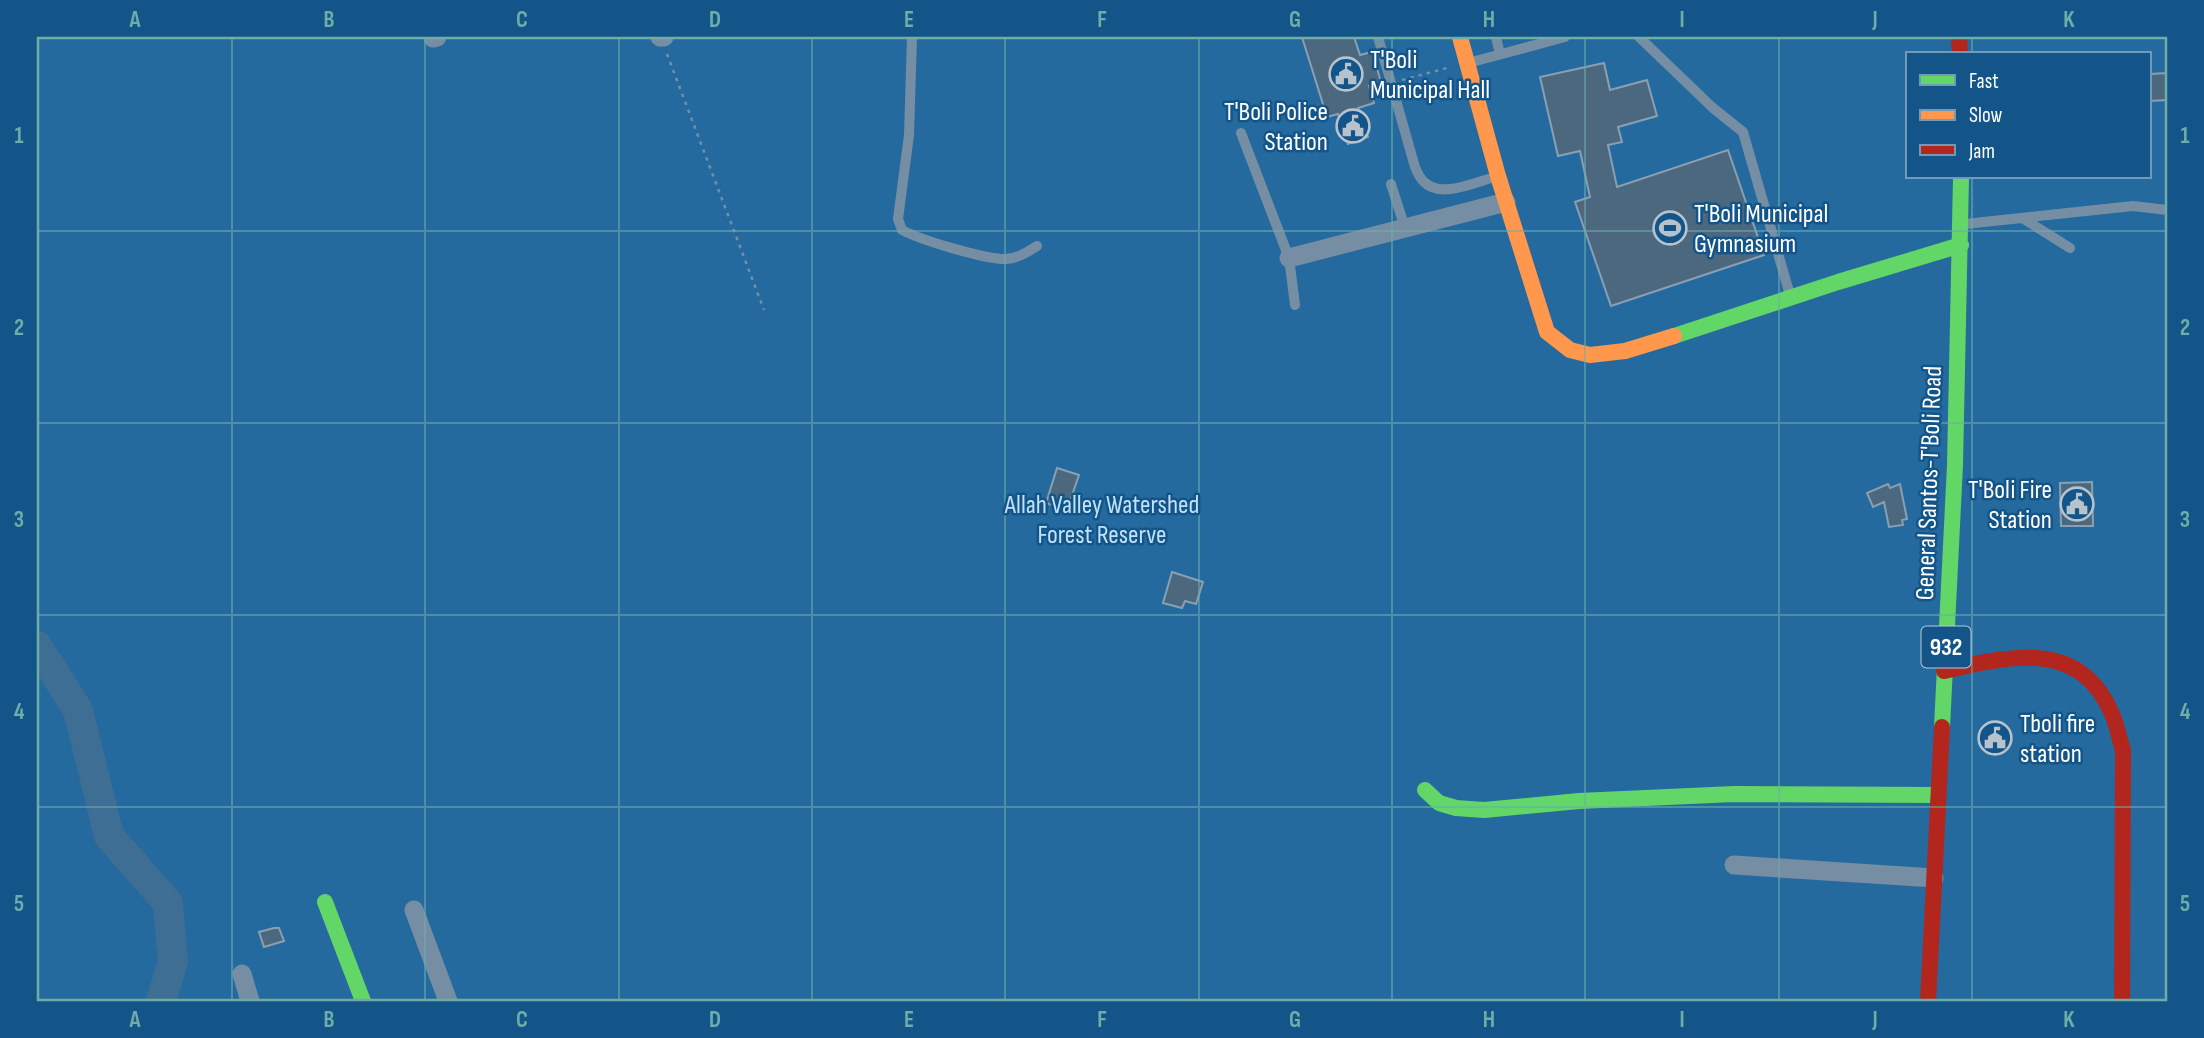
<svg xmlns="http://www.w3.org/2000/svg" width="2204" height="1038" font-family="'Sofia Sans Condensed',sans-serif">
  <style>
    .green { fill: #246a9f; fill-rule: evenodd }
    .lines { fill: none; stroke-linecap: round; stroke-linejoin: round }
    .river { stroke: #3e6e93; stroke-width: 30 }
    .building { fill: #4b687e; stroke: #89a0b2; stroke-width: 2 }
    .path { stroke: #758ea4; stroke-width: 2.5; stroke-dasharray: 3.5 5; stroke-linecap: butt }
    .lane { stroke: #758ea4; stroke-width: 10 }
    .street { stroke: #758ea4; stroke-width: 19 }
    .fast { stroke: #63d668; stroke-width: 16 }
    .slow { stroke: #ff974d; stroke-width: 16 }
    .jam { stroke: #b3261e; stroke-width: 16 }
    .grid { fill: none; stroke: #6fada8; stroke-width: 2; stroke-opacity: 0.55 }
    .labels { text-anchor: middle; stroke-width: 5; stroke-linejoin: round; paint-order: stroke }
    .shield { fill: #135589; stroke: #b8ccdc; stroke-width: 2 }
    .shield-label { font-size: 24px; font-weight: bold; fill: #fff }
    .poi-label { font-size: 26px; fill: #fff; stroke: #135589; text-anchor: start }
    .street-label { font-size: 26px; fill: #fff; stroke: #135589 }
    .park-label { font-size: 26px; fill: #c0e2fc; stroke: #135589 }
    .neatline { fill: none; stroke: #6fada8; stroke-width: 2.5 }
    .grid-label { font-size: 23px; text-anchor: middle; font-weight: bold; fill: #6fada8 }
  </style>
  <rect width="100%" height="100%" fill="#2e526e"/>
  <!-- green -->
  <path class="green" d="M37 37H2167V1001H37ZM1908 54H2150V177H1908Z"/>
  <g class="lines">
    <!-- river -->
    <path class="river" d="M37 646 78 710 109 836 168 903 173 961 161 1001"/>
  </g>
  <!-- building -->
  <path class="building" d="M1302 37H1354L1360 55 1372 52 1381 82 1369 86 1374 103 1358 108 1368 137 1348 144 1338 114 1327 117Z
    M1604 63 1610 90 1647 80 1657 116 1618 127 1622 142 1608 145 1617 187 1728 150 1764 255 1611 306 1575 202 1590 197 1580 151 1558 156 1540 77Z
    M2167 73V100L2150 101V74Z
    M1057 468 1079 475 1067 510 1046 503Z
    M2092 482 2093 526H2061L2060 483Z
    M1888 484 1890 488 1900 484 1907 519 1902 520 1903 525 1889 527 1884 502 1873 507 1867 493Z
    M1172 572 1203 582 1196 604 1185 601 1182 608 1163 603Z
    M274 928H279L284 941 264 947 259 932Z"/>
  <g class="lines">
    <!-- path -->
    <path class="path" d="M667 54 764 310
      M1402 80 1447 68"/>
    <!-- lane -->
    <path class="lane" d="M912 37 909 135 898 219 902 230C920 240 982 258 1002 259 1015 260 1026 253 1037 246
      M1378 37 1415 167C1417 172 1420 178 1424 182 1442 199 1475 182 1495 177
      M1496 37 1500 54
      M1639 37 1713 108 1743 132 1790 295
      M1468 63 1565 37
      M1241 133 1289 258 1295 305
      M1391 184 1405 228
      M2024 219 2070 248
      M1965 224 2133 206 2167 210"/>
    <!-- street -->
    <path class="street" d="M660 37H664
      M433 38 437 37
      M1289 258 1506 202
      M1734 865 1934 878
      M414 910 448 1001
      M242 974 250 1001"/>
    <!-- fast -->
    <path class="fast" d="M1674 336 1838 282 1961 245
      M1942 727 1955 465 1961 177
      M1425 790 1439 803 1456 808 1484 810 1579 801 1734 794 1938 795
      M325 902 363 1001"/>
    <!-- slow -->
    <path class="slow" d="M1460 37 1498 176 1547 332 1570 350 1590 355 1625 351 1674 336"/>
    <!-- jam -->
    <path class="jam" d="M1959 37 1960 54
      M1944 671C2009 656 2080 638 2112 714 2117 725 2119 738 2123 750L2122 1001
      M1928 1001 1942 727"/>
  </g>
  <!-- grid -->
  <path class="grid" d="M232 37V1001M425 37V1001M619 37V1001M812 37V1001M1005 37V1001M1199 37V1001M1392 37V1001M1585 37V1001M1779 37V1001M1972 37V54M1972 177V1001M37 231H2167M37 423H2167M37 615H2167M37 807H2167"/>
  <!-- icons -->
  <defs>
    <symbol id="civic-ring" viewBox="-11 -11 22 22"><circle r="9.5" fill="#135589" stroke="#b6c2cc" stroke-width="1.5"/><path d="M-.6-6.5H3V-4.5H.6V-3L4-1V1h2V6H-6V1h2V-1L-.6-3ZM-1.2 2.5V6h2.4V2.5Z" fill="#b6c2cc"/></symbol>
    <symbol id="stadium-ring" viewBox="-11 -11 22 22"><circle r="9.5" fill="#135589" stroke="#b6c2cc" stroke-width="1.5"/><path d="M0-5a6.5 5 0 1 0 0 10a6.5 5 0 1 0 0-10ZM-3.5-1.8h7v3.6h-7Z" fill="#b6c2cc"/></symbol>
  </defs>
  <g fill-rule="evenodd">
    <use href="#civic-ring" x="1327" y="55" width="38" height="38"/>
    <use href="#civic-ring" x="1334" y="107" width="38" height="38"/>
    <use href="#stadium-ring" x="1651" y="209" width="38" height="38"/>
    <use href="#civic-ring" x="2058" y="485" width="38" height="38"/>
    <use href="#civic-ring" x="1976" y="719" width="38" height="38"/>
  </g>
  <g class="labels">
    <!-- shield labels -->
    <rect class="shield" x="1921.5" y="626.5" width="49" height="41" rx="5"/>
    <g class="shield-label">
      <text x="1946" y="655">932</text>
    </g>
    <!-- poi labels -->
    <g class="poi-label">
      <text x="1370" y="68">T'Boli<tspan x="1370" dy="30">Municipal Hall</tspan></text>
      <text x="1328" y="120" text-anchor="end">T'Boli Police<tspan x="1328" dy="30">Station</tspan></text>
      <text x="1694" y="222">T'Boli Municipal<tspan x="1694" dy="30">Gymnasium</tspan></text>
      <text x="2052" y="498" text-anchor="end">T'Boli Fire<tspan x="2052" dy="30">Station</tspan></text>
      <text x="2020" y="732">Tboli fire<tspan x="2020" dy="30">station</tspan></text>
    </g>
    <!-- street labels -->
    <g class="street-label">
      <text transform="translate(1928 483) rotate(-88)" y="9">General Santos-T'Boli Road</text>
    </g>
    <!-- park labels -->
    <g class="park-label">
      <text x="1102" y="513">Allah Valley Watershed<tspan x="1102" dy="30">Forest Reserve</tspan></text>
    </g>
  </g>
  <!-- border -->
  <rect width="2204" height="1038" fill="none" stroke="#135589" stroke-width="77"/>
  <!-- legend -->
  <rect x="1906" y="52" width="245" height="126" fill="#135589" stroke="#7199b8" stroke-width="2"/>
  <rect x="1920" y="75" width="35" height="10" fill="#63d668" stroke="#7199b8" stroke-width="2"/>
  <text x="1969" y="88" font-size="21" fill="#ffffff">Fast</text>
  <rect x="1920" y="110" width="35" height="10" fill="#ff974d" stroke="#7199b8" stroke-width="2"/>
  <text x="1969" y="122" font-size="21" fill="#ffffff">Slow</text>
  <rect x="1920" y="145" width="35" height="10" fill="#b3261e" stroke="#7199b8" stroke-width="2"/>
  <text x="1969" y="158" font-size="21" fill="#ffffff">Jam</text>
  <rect x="38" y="38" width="2128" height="962" class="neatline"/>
  <g class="grid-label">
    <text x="135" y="27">A</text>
    <text x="329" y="27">B</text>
    <text x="522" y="27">C</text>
    <text x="715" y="27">D</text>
    <text x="909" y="27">E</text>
    <text x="1102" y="27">F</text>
    <text x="1295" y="27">G</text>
    <text x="1489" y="27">H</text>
    <text x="1682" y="27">I</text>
    <text x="1875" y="27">J</text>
    <text x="2069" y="27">K</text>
    <text x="19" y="143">1</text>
    <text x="2185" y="143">1</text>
    <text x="19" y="335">2</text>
    <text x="2185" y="335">2</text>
    <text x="19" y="527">3</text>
    <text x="2185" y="527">3</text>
    <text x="19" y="719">4</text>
    <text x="2185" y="719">4</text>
    <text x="19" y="911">5</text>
    <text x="2185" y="911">5</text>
    <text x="135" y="1027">A</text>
    <text x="329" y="1027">B</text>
    <text x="522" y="1027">C</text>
    <text x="715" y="1027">D</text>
    <text x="909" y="1027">E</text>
    <text x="1102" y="1027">F</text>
    <text x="1295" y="1027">G</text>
    <text x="1489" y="1027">H</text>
    <text x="1682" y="1027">I</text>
    <text x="1875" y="1027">J</text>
    <text x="2069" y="1027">K</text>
  </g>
</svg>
